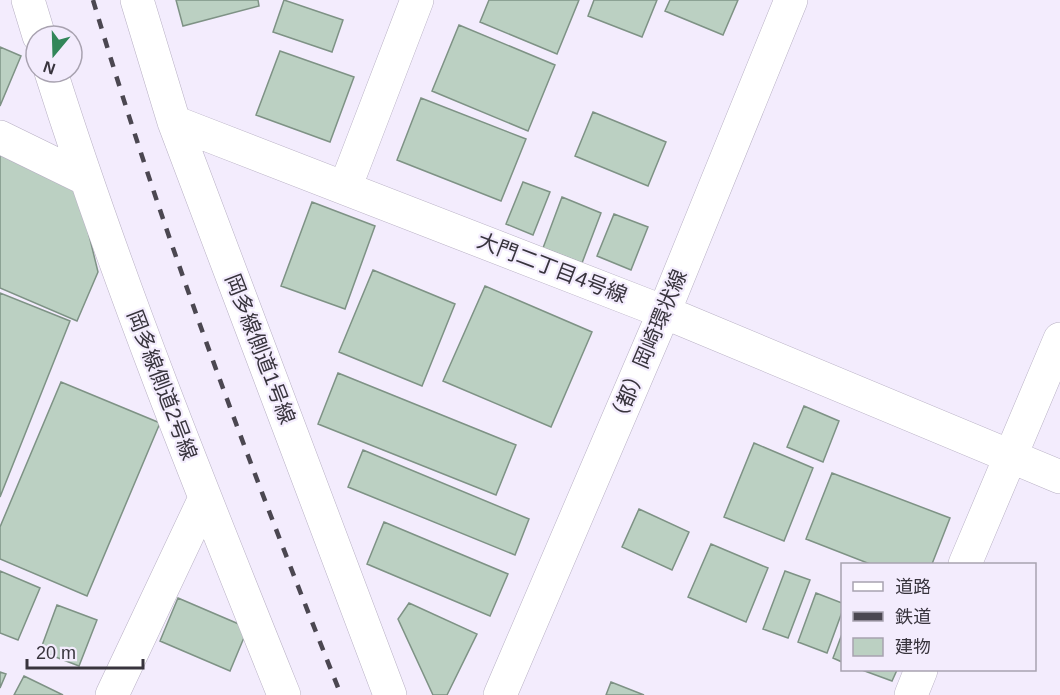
<svg xmlns="http://www.w3.org/2000/svg" width="1060" height="695" font-family="Arial,'Noto Sans JP',sans-serif">
  <style>
    .building { fill: #bbd0c2; stroke: #7e9285; stroke-width: 1.5 }
    .lines { fill: none; stroke-linecap: round; stroke-linejoin: round }
    .minor-casing { stroke: #b8b0c4; stroke-width: 34 }
    .minor { stroke: #fff; stroke-width: 33 }
    .rail { stroke: #4b4751; stroke-width: 4.5; stroke-dasharray: 10 10; stroke-linecap: butt }
    .labels { text-anchor: middle; stroke-width: 4.5; stroke-linejoin: round; paint-order: stroke }
    .street-label { font-size: 21px; fill: #38343d; stroke: #f3ecfd }
  </style>
  <rect width="100%" height="100%" fill="#f3ecfd"/>
  <!-- building -->
  <path class="building" d="M176 0H258L259 6 183 26Z
    M284 0 343 20 332 52 273 32Z
    M489 0H579L557 54 480 22Z
    M594 0H657L642 37 588 16Z
    M670 0H738L723 35 665 11Z
    M459 25 555 65 528 131 432 91Z
    M0 47 21 56 0 106Z
    M280 51 354 77 330 142 256 115Z
    M421 98 526 139 501 201 397 160Z
    M593 112 666 142 648 186 575 156Z
    M0 154 77 186 98 272 77 321 0 288Z
    M523 182 550 192 533 235 506 224Z
    M562 197 601 213 582 263 543 248Z
    M312 202 375 226 345 309 281 286Z
    M614 214 648 227 631 270 597 256Z
    M373 270 455 304 422 386 339 352Z
    M485 286 592 332 551 427 443 381Z
    M0 293 70 321 0 497Z
    M338 373 516 445 496 495 318 424Z
    M61 382 160 423 87 596 0 559V527Z
    M804 406 839 421 823 462 787 447Z
    M754 443 813 468 784 541 724 517Z
    M363 450 529 519 515 555 348 487Z
    M832 473 950 518 932 564H870L806 539Z
    M639 509 689 532 672 570 622 547Z
    M384 522 508 574 490 616 367 564Z
    M711 544 768 568 746 622 688 597Z
    M0 571 40 588 18 640 0 633Z
    M785 571 810 580 788 638 763 629Z
    M816 593 842 603V612L827 653 798 642Z
    M178 598 248 628 230 671 160 641Z
    M409 603 477 634 447 695H433L398 619Z
    M57 605 97 620 79 666 40 651Z
    M842 634V662L833 658Z
    M862 670H897L892 681Z
    M0 672 6 674 0 688Z
    M24 676 63 695H14Z
    M611 682 644 695H606Z"/>
  <g class="lines">
    <defs>
      <path id="minor" d="M28 0 39 36
        M137 0 174 122 390 695
        M51 72C118 283 201 489 284 695
        M174 122 664 312 1060 477
        M0 137 84 178
        M345 188 417 0
        M965 564 1060 339
        M112 695 205 498
        M500 695 664 312 791 0
        M911 695 921 670"/>
    </defs>
    <!-- minor casing -->
    <use href="#minor" class="minor-casing"/>
    <!-- minor -->
    <use href="#minor" class="minor"/>
    <!-- rail -->
    <path class="rail" d="M93 0C163 235 250 467 341 695"/>
  </g>
  <g class="labels">
    <!-- street labels -->
    <g class="street-label">
      <text transform="translate(552 268) rotate(21)" y="7">大門二丁目4号線</text>
      <text transform="translate(648 348) rotate(-67)" y="7">（都）岡崎環状線</text>
      <text transform="translate(260 349) rotate(69)" y="7">岡多線側道1号線</text>
      <text transform="translate(162 385) rotate(69)" y="7">岡多線側道2号線</text>
    </g>
  </g>
  <!-- legend -->
  <rect x="841" y="563" width="195" height="108" fill="#f3ecfd" stroke="#a8a2b0" stroke-width="1.5"/>
  <rect x="853" y="582" width="30" height="9" fill="#ffffff" stroke="#a8a2b0" stroke-width="1.5"/>
  <text x="895" y="593" font-size="18" fill="#38343d">道路</text>
  <rect x="853" y="612" width="30" height="9" fill="#4b4751" stroke="#a8a2b0" stroke-width="1.5"/>
  <text x="895" y="623" font-size="18" fill="#38343d">鉄道</text>
  <rect x="853" y="638" width="30" height="18" fill="#bbd0c2" stroke="#a8a2b0" stroke-width="1.5"/>
  <text x="895" y="653" font-size="18" fill="#38343d">建物</text>
  <!-- north arrow -->
  <g transform="translate(54 54) rotate(199)"><circle r="28" fill="#f3ecfd" stroke="#a8a2b0" stroke-width="1.5"/>
  <path d="M0-4.5L10 22L0 15L-10 22Z" fill="#328659"/>
  <text y="-9" font-size="16" font-weight="bold" text-anchor="middle" fill="#38343d">N</text>
  </g>
  <!-- scale -->
  <path d="M27 659v9h116v-9" fill="none" stroke="#38343d" stroke-width="3"/>
  <text x="36" y="659" font-size="18" fill="#38343d" stroke="#f3ecfd" stroke-width="4.5" paint-order="stroke">20 m</text>
</svg>
